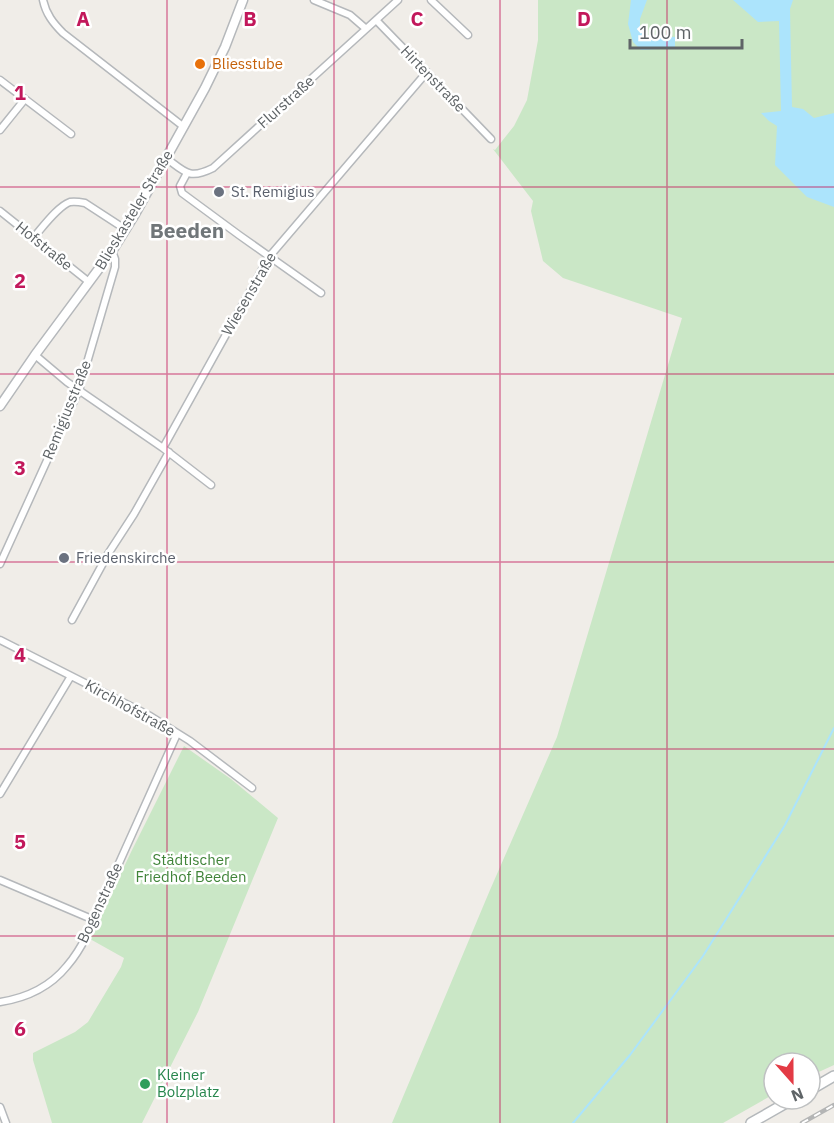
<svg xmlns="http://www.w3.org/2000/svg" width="834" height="1123" font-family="'IBM Plex Sans',sans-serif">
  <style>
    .green { fill: #cae7c6 }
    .water { fill: #ace4fc }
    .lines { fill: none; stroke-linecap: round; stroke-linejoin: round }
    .stream { stroke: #ace4fc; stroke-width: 2 }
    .minor-casing { stroke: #b5b8bb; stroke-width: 9 }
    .tertiary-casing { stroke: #b5b8bb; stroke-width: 11 }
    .secondary-casing { stroke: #b4b8bb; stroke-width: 12 }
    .minor { stroke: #fff; stroke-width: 6 }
    .tertiary { stroke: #fff; stroke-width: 8 }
    .secondary { stroke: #fff; stroke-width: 9 }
    .rail-casing { stroke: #b4b5b5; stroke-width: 4.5 }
    .rail { stroke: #fff; stroke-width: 2; stroke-dasharray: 7; stroke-linecap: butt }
    .grid { fill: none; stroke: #c2185b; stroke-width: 1.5; stroke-opacity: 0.55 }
    .food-dot { fill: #e8710a; stroke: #fff; stroke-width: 2 }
    .worship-dot { fill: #6b7280; stroke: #fff; stroke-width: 2 }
    .leisure-dot { fill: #2e9e5b; stroke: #fff; stroke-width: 2 }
    .labels { text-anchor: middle; stroke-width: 5; stroke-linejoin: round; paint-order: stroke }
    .food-label { font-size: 15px; fill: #c56008; stroke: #fff; text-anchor: start }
    .street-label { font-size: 15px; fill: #5f6467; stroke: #fff }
    .worship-label { font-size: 15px; fill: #5b616d; stroke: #fff; text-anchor: start }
    .park-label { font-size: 15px; fill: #408439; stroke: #fff }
    .leisure-label { font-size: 15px; fill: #27864d; stroke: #fff; text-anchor: start }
    .district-label { font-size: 21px; font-weight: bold; fill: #707679; stroke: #fff }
    .grid-label { font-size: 20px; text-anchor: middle; font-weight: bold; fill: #c2185b; stroke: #fff; stroke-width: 5; stroke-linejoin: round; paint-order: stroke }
  </style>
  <rect width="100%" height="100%" fill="#f0ede8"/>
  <!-- green -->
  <path class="green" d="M538 0H834V1065L810 1076V1063H774V1094L723 1123H392L490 890 557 737 682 318 563 278 543 261 531 211 533 201 493 149 495 150 514 126 527 100 538 40Z
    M184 746 231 779 278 818 198 1012 142 1123H52L33 1060V1053L75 1032 88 1022 121 967 124 958 90 939 132 850Z"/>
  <!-- water -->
  <path class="water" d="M631 0H647L640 19V27L646 35 675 37V48L641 50 633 42 628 24Z
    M733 0H793L790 9 792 107 803 109 814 118 834 113V207L807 197 775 165 777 126 769 121 761 113 781 111 779 21 758 22Z"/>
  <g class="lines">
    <!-- stream -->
    <path class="stream" d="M573 1123 630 1055 703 956 785 825 834 728"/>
    <defs>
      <path id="minor" d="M43 0C46 14 53 23 63 33L184 127
        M314 0 350 15 365 28
        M431 0 468 35
        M376 20 491 139
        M0 80 71 134
        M0 130 25 99
        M166 158C185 172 189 180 213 168L398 0
        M187 173 180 186 182 193 239 235 321 293
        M0 211 89 282
        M34 237C42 228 58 206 70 202 75 201 80 202 85 203L125 229
        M35 355 67 382 163 448 211 485
        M163 448 269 257 427 72
        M0 564 79 390 115 267V259L112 251
        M72 620 108 554 134 514 169 452
        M0 640 150 716 190 741 252 788
        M0 794 71 676
        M0 880 94 920
        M0 1002C26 998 50 987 67 966 87 943 99 908 111 881 133 832 155 783 177 734
        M0 1107 6 1123"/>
      <path id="tertiary" d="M0 406 35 355 112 251 135 214 205 88 225 47 243 0"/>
      <path id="secondary" d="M810 1090 834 1076
        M751 1123 793 1099"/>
    </defs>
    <!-- minor casing -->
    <use href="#minor" class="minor-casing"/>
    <!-- tertiary casing -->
    <use href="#tertiary" class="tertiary-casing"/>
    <!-- secondary casing -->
    <use href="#secondary" class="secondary-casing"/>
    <!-- minor -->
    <use href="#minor" class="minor"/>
    <!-- tertiary -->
    <use href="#tertiary" class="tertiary"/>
    <!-- secondary -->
    <use href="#secondary" class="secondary"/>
    <defs>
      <path id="rail" d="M802 1123 834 1105"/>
    </defs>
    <!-- rail casing -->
    <use href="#rail" class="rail-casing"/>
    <!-- rail -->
    <use href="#rail" class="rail"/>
  </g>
  <!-- grid -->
  <path class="grid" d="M167 0V1123M334 0V1123M500 0V1123M667 0V1123M0 187H834M0 374H834M0 562H834M0 749H834M0 936H834"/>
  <!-- markers -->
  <circle class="food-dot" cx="200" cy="64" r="6"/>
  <g class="worship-dot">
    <circle cx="219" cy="192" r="6"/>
    <circle cx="64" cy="558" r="6"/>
  </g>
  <circle class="leisure-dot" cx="145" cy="1084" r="6"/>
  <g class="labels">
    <!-- food labels -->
    <g class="food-label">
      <text x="212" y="69">Bliesstube</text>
    </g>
    <!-- street labels -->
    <g class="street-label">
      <text transform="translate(433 79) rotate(46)" y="5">Hirtenstraße</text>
      <text transform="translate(286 102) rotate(-42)" y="5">Flurstraße</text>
      <text transform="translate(134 210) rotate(-59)" y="5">Blieskasteler Straße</text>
      <text transform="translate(44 246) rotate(39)" y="5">Hofstraße</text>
      <text transform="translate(249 294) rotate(-60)" y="5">Wiesenstraße</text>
      <text transform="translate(67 410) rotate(-68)" y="5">Remigiusstraße</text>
      <text transform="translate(130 708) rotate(29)" y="5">Kirchhofstraße</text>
      <text transform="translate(100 903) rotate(-65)" y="5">Bogenstraße</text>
    </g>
    <!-- worship labels -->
    <g class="worship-label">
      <text x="231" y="197">St. Remigius</text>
      <text x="76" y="563">Friedenskirche</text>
    </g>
    <!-- park labels -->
    <g class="park-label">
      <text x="191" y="865">Städtischer<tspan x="191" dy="17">Friedhof Beeden</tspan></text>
    </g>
    <!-- leisure labels -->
    <g class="leisure-label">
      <text x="157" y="1080">Kleiner<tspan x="157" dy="17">Bolzplatz</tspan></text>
    </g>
    <!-- district labels -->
    <g class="district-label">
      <text x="187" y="238">Beeden</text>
    </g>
  </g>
  <g class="grid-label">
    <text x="83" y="26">A</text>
    <text x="250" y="26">B</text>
    <text x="417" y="26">C</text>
    <text x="584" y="26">D</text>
    <text x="20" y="100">1</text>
    <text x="20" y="288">2</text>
    <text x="20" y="475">3</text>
    <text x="20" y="662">4</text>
    <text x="20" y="849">5</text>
    <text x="20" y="1036">6</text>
  </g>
  <!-- north arrow -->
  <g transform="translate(792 1081) rotate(159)"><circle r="28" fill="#ffffff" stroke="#bfc1c2" stroke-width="1.5"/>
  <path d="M0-4.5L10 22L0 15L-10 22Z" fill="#e33b45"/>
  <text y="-9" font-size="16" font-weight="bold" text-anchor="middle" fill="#5f6467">N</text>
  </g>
  <!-- scale -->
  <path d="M630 39v9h112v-9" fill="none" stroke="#5f6467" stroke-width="3"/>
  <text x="639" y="39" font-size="18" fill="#5f6467" stroke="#ffffff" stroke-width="4.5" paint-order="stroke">100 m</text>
</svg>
